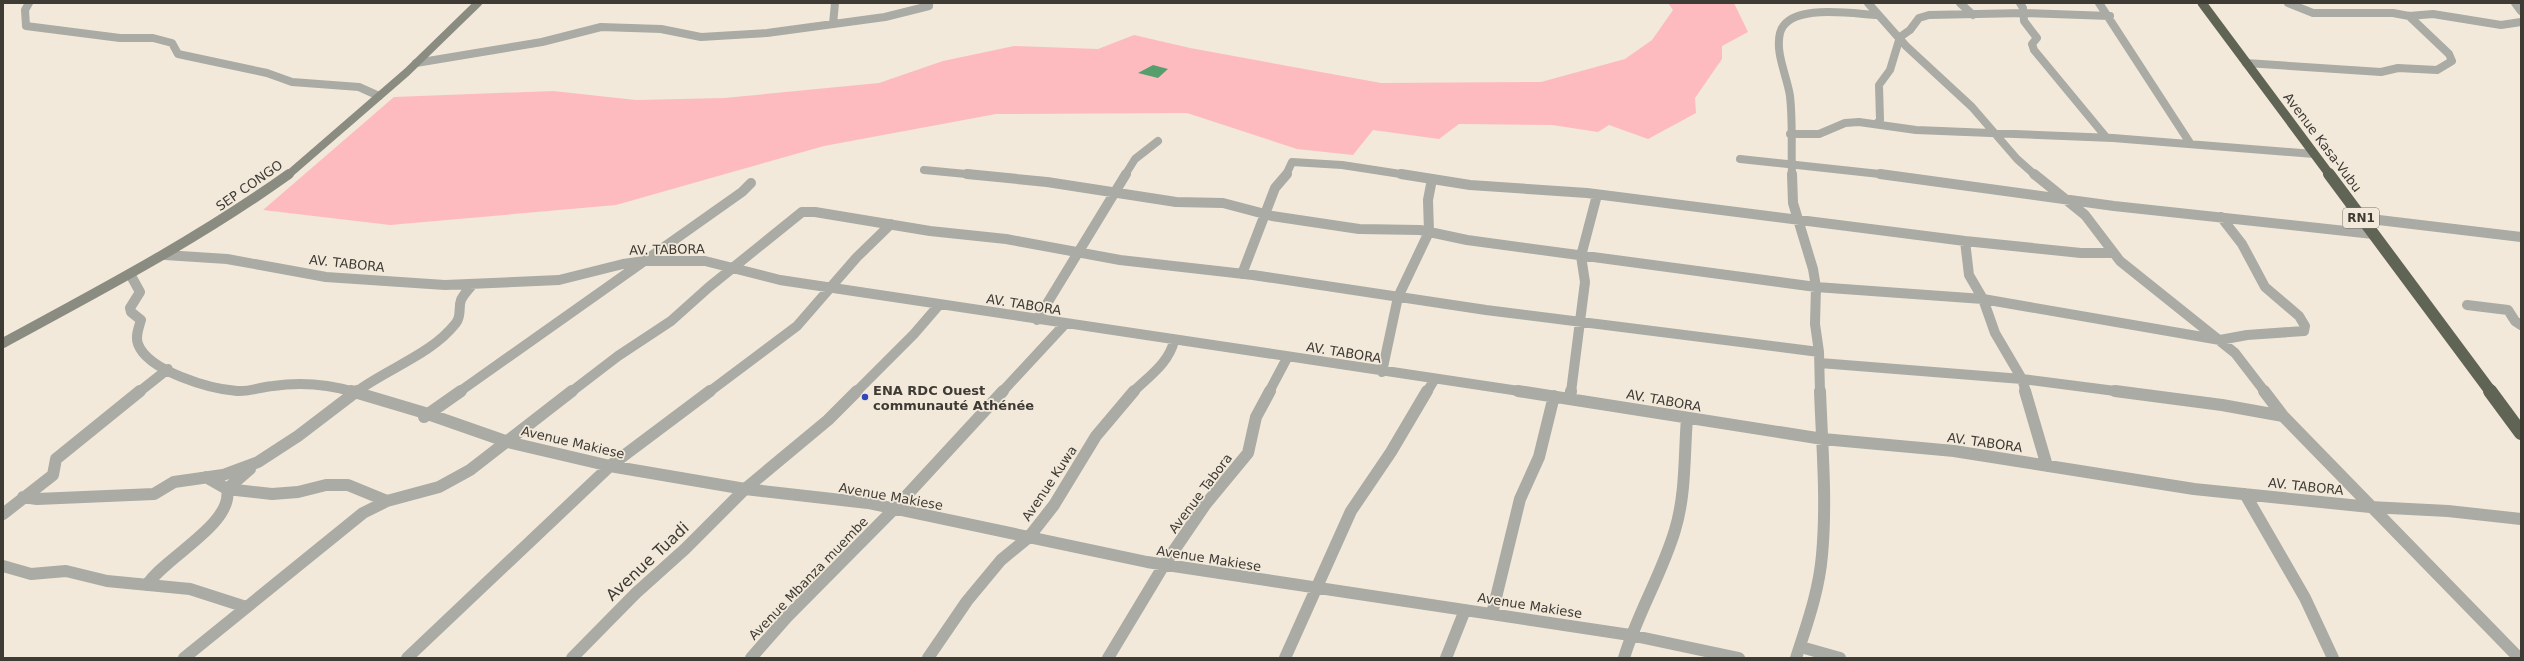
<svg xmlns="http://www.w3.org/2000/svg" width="2524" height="661" font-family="'DejaVu Sans',sans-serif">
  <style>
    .green { fill: #fdbbc0 }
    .water { fill: #569f6c }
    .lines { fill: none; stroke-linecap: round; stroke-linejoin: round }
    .street-far2 { stroke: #a9aba4; stroke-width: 8 }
    .street-far1 { stroke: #a9aba4; stroke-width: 10 }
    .street { stroke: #a9aba4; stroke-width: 12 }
    .secondary-far1 { stroke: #8a8c82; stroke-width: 8 }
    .secondary { stroke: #8a8c82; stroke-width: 10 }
    .highway-far2 { stroke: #606455; stroke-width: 9 }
    .highway-far1 { stroke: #606455; stroke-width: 12 }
    .highway { stroke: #606455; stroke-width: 14 }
    .poi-dot { fill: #3247b9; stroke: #f2e9da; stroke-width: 1.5 }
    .labels { text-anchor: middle; stroke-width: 3.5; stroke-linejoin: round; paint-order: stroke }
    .shield { fill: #f2e9da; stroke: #746f66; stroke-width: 1 }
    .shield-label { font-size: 12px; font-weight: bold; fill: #3e3b35 }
    .street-label { font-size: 13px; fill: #3e3b35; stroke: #f2e9da }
    .poi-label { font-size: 13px; font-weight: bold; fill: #3e3b35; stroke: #f2e9da; text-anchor: start }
    .near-street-label { font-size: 16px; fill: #3e3b35; stroke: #f2e9da }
  </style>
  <rect width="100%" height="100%" fill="#f2e9da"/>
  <!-- green -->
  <path class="green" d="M1668 3H1734L1748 32 1722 46V59L1695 98 1696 113 1648 139 1609 125 1598 132 1552 125 1459 124 1439 139 1373 130 1353 155 1297 149 1187 113 996 114 824 146 616 205 390 225 263 210 394 97 553 91 636 100 724 98 879 83 943 61 1014 46 1098 49 1134 35 1190 48 1381 83 1541 82 1625 59 1652 40 1673 10Z"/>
  <!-- water -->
  <path class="water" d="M1153 65 1168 69 1158 78 1138 73Z"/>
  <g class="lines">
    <!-- street-far2 -->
    <path class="street-far2" d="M29 3 25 10 26 26 120 38H153L172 43 178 54 267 73 292 82 359 87 379 96
      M1868 3 1906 46 1972 107 2017 159 2035 175
      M1960 3 1973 15
      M2020 3 2023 8 2024 21 2037 38 2032 44 2034 50 2106 137
      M2099 3 2190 143
      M2288 3 2313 13H2393L2409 16 2433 14 2501 25 2521 22
      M2515 3 2521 11
      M833 24 835 3
      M416 63 542 42 601 27 661 29 701 37 767 33 885 17 929 6V3
      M2246 63 2381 72 2398 68 2437 70 2452 61 2449 54 2409 16
      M1877 123 1880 120 1879 85 1890 70 1900 37 1910 30 1919 18 1929 15 2024 13 2110 16
      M1790 134H1819L1845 123 1859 122 1916 130 2113 138 2314 154
      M1740 159 1889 175
      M924 170 977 175
      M1125 175 1135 159 1158 141
      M1286 175 1292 162 1342 165 1407 175
      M1792 175C1791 149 1793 122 1790 96 1787 76 1775 53 1780 33 1788 2 1854 14 1878 15"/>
    <!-- street-far1 -->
    <path class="street-far1" d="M967 174 1047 182 1176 202 1223 203 1272 216 1359 229 1420 230 1467 240 1816 287 1983 299 2220 340 2247 335 2304 331 2305 326 2299 316 2265 287 2242 244 2221 217
      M1401 174 1470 185 1587 193 1965 241 2081 253H2112
      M1792 174 1793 203 1813 269 1816 287 1815 324 1819 352 1820 392
      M1880 174 2114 206 2373 234
      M2034 174 2085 215 2120 261 2235 353 2265 392
      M2362 218 2521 237
      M1965 241 1969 275 1983 299 1995 333 2022 379 2026 392
      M165 255 227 259 326 277 445 285 559 280 623 264 645 261H705L780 280 1526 392
      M130 274 140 292 130 308 131 312 141 320C139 327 135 336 138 344 148 371 210 389 237 391 249 392 261 387 273 386 301 382 327 384 354 392
      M1242 274 1275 188 1287 174
      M2467 305 2508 310 2515 321 2521 325
      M1037 320 1126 174
      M1820 363 2022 379 2123 392
      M1382 372 1398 297 1429 232 1428 200 1432 179
      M139 392 168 369
      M356 392C388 368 431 355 456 323 462 315 458 308 461 300 463 295 469 289 472 285
      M459 392 742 192 751 183
      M571 392 618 356 671 321 709 287 802 212H815L930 231 1006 239 1120 260 1253 275 1486 310 1819 352
      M709 392 797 326 857 257 891 224
      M856 392 914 334 939 305
      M1002 392 1065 324
      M1133 392C1148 377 1169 363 1174 341
      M1269 392 1287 358
      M1427 392 1434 380
      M1571 392 1585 282 1581 256 1597 195"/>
    <!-- street -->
    <path class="street" d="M351 391 425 413 508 442 610 466 745 489 868 503 1147 562 1630 635 1739 658
      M1518 391 1823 439 1954 451 2194 489 2370 507 2448 511 2521 519
      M2025 391 2047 466
      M2115 391 2222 405 2283 416
      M2264 391 2283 416 2519 658
      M1570 398 1571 391
      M424 417 461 391
      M206 477 227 489 272 494 298 492 326 485H348L387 501
      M227 489 250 469
      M2245 494 2305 598 2333 658
      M23 497 37 499 154 494 174 482 223 475 258 462 298 436 357 391
      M3 514 53 475 56 459 140 391
      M3 566 31 574 66 571 107 581 190 589 246 607
      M147 585C165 557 234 524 227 489
      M1492 614 1520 499 1539 457 1554 396
      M1801 647 1840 658
      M184 658 363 513 387 501 439 487 470 470 572 391
      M407 658 610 466 710 391
      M572 658 636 593 685 549 745 489 828 420 857 391
      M751 658 787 617 895 508 1003 391
      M928 658 967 601 1001 560 1029 537 1054 505 1096 436 1134 391
      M1108 658 1164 565 1205 505 1248 453 1256 417 1270 391
      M1285 658 1351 511 1391 452 1427 391
      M1446 658 1465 610
      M1624 658C1637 614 1662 574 1675 530 1686 494 1684 455 1687 418
      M1796 658C1807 624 1819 591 1822 555 1827 501 1822 446 1820 391"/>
    <!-- secondary-far1 -->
    <path class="secondary-far1" d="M288 175 407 72 478 3"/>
    <!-- secondary -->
    <path class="secondary" d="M3 343C101 290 198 239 289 174"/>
    <!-- highway-far2 -->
    <path class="highway-far2" d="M2202 3 2330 175"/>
    <!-- highway-far1 -->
    <path class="highway-far1" d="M2329 174 2491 392"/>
    <!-- highway -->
    <path class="highway" d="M2490 391 2521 433"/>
  </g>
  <!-- markers -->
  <circle class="poi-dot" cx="865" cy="397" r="4"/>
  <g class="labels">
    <!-- shield labels -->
    <rect class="shield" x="2343" y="208" width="36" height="20" rx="3"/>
    <g class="shield-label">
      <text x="2361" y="222">RN1</text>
    </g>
    <!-- street labels -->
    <g class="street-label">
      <text transform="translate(2323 142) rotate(53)" y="5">Avenue Kasa-Vubu</text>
      <text transform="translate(249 185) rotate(-35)" y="5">SEP CONGO</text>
      <text transform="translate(667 249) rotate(-1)" y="5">AV. TABORA</text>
      <text transform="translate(347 263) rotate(6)" y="5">AV. TABORA</text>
      <text transform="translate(1024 304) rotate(9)" y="5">AV. TABORA</text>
      <text transform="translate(1344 352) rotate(9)" y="5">AV. TABORA</text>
      <text transform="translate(1664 400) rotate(10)" y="5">AV. TABORA</text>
      <text transform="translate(573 442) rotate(13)" y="5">Avenue Makiese</text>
      <text transform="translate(1985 442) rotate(8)" y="5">AV. TABORA</text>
      <text transform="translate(1049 483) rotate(-56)" y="5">Avenue Kuwa</text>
      <text transform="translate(2306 486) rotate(6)" y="5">AV. TABORA</text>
      <text transform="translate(1200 493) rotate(-53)" y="5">Avenue Tabora</text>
      <text transform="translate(891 496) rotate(10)" y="5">Avenue Makiese</text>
      <text transform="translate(1209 558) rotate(9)" y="5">Avenue Makiese</text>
      <text transform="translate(808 578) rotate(-46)" y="5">Avenue Mbanza muembe</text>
      <text transform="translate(1530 605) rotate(9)" y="5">Avenue Makiese</text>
    </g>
    <!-- poi labels -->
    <g class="poi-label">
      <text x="873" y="395">ENA RDC Ouest<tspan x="873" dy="15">communauté Athénée</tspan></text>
    </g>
    <!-- near-street labels -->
    <g class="near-street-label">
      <text transform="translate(647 561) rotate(-43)" y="6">Avenue Tuadi</text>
    </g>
  </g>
  <!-- border -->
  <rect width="2524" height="661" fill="none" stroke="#3e3b35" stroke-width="8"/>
</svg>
